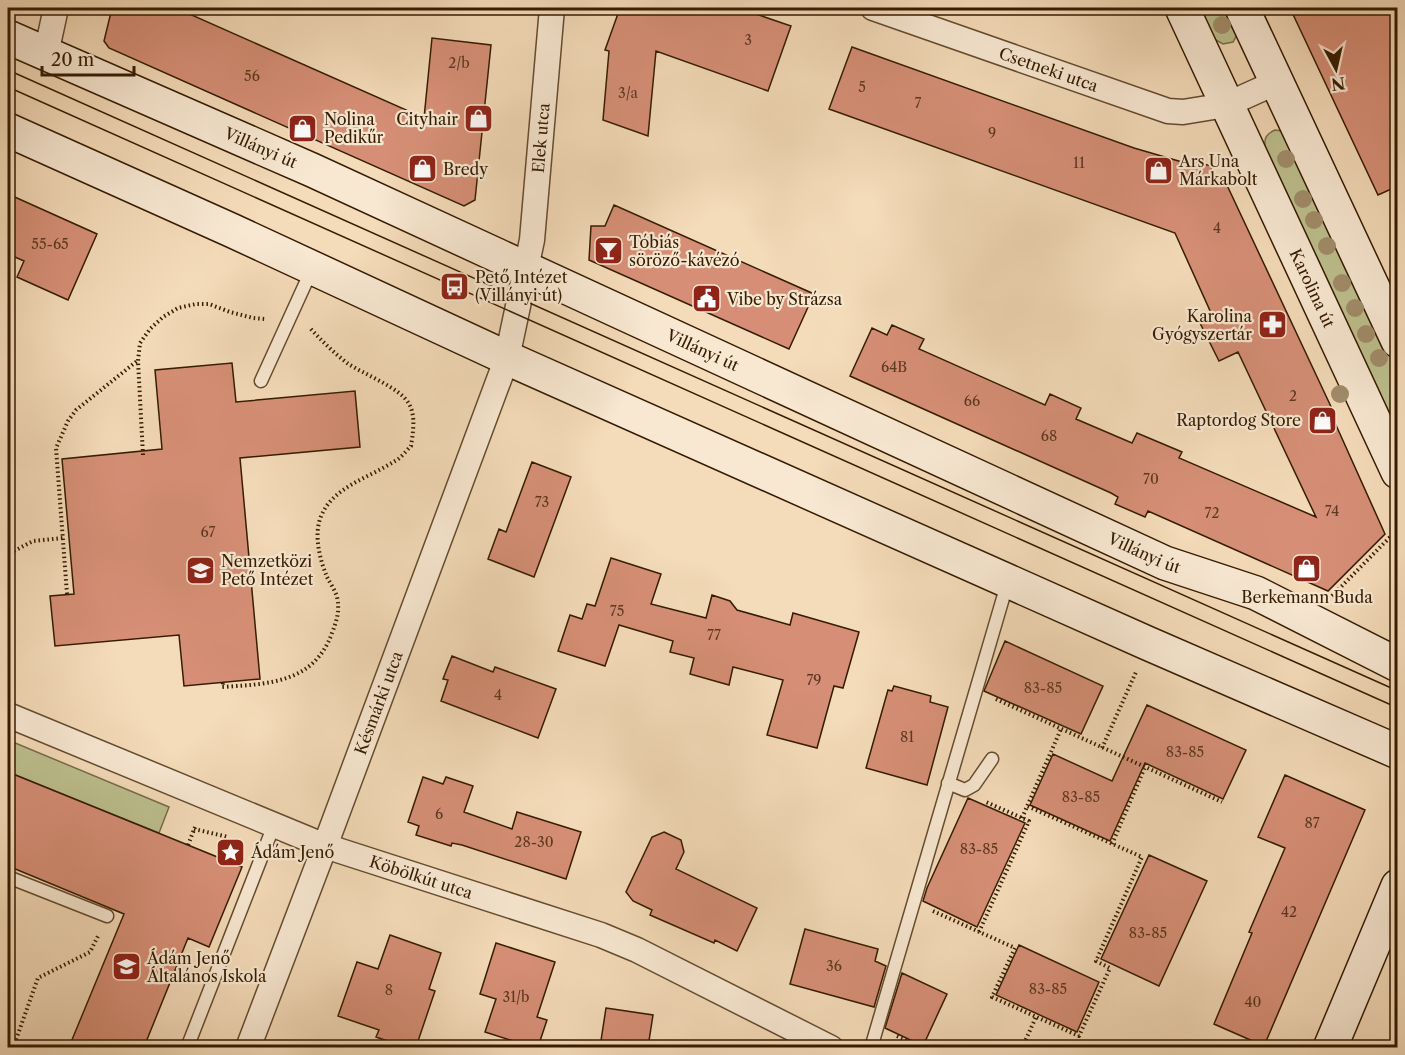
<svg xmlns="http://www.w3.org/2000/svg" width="1405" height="1055" font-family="'Libre Caslon Text',serif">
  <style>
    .green { fill: #bdc08e; stroke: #796e47; stroke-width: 1.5 }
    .building { fill: #d68f76; stroke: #351c00; stroke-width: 1.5 }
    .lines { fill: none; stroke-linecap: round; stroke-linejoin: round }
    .lane-casing { stroke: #654c2e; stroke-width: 15 }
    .street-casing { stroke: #654c2e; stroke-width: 27 }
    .secondary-casing { stroke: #351c00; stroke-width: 36 }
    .path { stroke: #351c00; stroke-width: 4; stroke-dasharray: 1.5 3; stroke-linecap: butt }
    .lane { stroke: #f8e8d2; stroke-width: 12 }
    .street { stroke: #f8e8d2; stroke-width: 24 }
    .secondary { stroke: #f8e8d2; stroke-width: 33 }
    .tram { stroke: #351c00; stroke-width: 1.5 }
    .tree { fill: #a28d6b }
    .labels { text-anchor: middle; stroke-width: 4.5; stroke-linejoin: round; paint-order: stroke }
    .number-label { font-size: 14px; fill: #5d391e }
    .street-label { font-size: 16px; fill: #351c00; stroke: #f8e8d2 }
    .poi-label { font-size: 16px; fill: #351c00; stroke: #f8e8d2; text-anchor: start }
  </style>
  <rect width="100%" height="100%" fill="#f4dbb9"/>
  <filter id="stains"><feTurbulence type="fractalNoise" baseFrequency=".00333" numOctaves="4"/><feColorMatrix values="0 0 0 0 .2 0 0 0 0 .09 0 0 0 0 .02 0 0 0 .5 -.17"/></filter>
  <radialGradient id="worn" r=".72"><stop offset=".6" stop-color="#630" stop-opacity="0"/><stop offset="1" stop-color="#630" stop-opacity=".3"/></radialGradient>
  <!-- green -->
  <path class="green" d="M1200 8H1228L1238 33 1233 42 1223 44 1214 39Z
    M1275 130 1282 131 1287 135 1397 371V430L1265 147C1264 138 1266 134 1275 130Z
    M8 740 169 807 159 833 8 772Z"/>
  <!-- building -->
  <path class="building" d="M112 8H176L424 118 432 38 491 45 475 200 464 206 109 48 104 41Z
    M620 8H738L791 26 768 91 656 51 648 136 603 120 609 51 605 50Z
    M1290 8H1398V186L1378 195Z
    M852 47 1134 148 1189 164 1190 160 1211 166 1216 185 1225 181 1334 413 1331 414 1385 534 1328 591 1148 511 1145 517 1115 504 1118 497 1111 493 850 376 872 328 887 335 892 325 924 339 919 349 1045 405 1050 394 1081 408 1076 419 1132 443 1137 433 1182 452 1179 458 1316 517 1238 352 1219 361 1198 319 1211 313 1175 233 829 109Z
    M8 194 97 234 68 300 17 277 24 261 8 254Z
    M614 205 814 294 789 349 589 260 591 226H605Z
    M232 363 236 402 355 391 360 447 240 458 260 679 184 686 179 635 55 646 50 596 74 594 62 459 162 449 155 370Z
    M532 462 571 477 534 577 488 559 499 529 506 532Z
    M611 558 661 574 651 604 706 618 712 595 730 601 737 610 790 625 793 613 859 632 843 688 834 686 817 748 767 735 783 680 733 667 729 685 690 674 694 658 670 652 673 641 619 625 605 666 558 651 570 615 582 619 587 604 595 606Z
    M1005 641 1103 686 1081 734 984 691Z
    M452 656 493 672 495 667 556 689 538 738 441 701 448 680 443 679Z
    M894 686 931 696 930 702 948 707 927 785 866 768 888 690 892 691Z
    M1147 705 1246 750 1223 799 1145 763 1110 841 1030 805 1053 754 1112 781Z
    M8 772 242 867 209 947 188 938 144 1047H69L124 914 8 866Z
    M1285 775 1365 810 1264 1046 1214 1024 1252 933 1249 932 1285 848 1258 837Z
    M423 777 443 784 446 777 473 786 464 812 512 829 517 812 581 832 566 879 462 845 452 843 451 846 416 835 419 826 408 822Z
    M968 798 1025 823 977 927 923 901 927 888Z
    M664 832 681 840 684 852 676 869 757 908 737 951 715 940 714 943 650 915 652 910 633 901 626 892 652 837Z
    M1149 855 1207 881 1159 986 1101 959Z
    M805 929 878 949 875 961 886 966 874 1007 790 984Z
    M390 935 441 953 429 989 435 991 416 1047H405L376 1037 379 1030 338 1016 357 962 378 969Z
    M496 943 555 962 537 1017 547 1020 538 1047H532L485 1032 496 999 480 994Z
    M1019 945 1099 982 1077 1032 996 995Z
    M902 973 947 994 923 1046 885 1028Z
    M606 1008 653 1015 648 1047H600Z"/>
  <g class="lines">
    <defs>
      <path id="lane" d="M261 381 312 269
        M948 783 965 790 974 785 992 759
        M8 877 107 916
        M187 1048 274 825
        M871 1048 1008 581"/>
      <g id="street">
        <path id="s1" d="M873 8 1168 111 1183 112 1226 105 1277 82"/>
        <path d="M46 54 56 8"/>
        <path id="s2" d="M8 715 325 846 601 935 637 950 831 1048"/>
        <path id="s3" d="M248 1048 325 846 507 358 532 240 552 8"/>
      </g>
      <g id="secondary">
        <path id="s4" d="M1182 8 1398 472"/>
        <path d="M1242 8 1398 341"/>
        <path id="s5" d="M8 37 312 170 1165 563 1256 593 1398 665"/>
        <path d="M8 130 233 231 507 358 1147 643 1398 752"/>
        <path d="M1330 1048 1398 886"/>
      </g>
    </defs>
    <!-- lane casing -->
    <use href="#lane" class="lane-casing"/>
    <!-- street casing -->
    <use href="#street" class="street-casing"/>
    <!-- secondary casing -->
    <use href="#secondary" class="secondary-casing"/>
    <!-- path -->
    <path class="path" d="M143 455 138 361 140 343 150 329 163 317 178 308 196 304H209L230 312 253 318 265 319
      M14 551 33 541 63 538
      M67 594 56 448 68 421 76 410 137 361
      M1332 596 1397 530
      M223 683 222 687C269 684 314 683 332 633 337 620 340 610 337 597 335 590 330 583 327 577 320 560 314 537 320 519 331 487 369 478 395 461 401 458 406 451 411 446 413 433 416 416 409 404 401 388 363 374 347 363 333 352 321 340 309 327
      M996 699 1222 802
      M1102 748 1136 672
      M1022 818 1061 729
      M194 829 228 837
      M1112 844 1145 767
      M188 845 195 827
      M933 911 1015 948 992 997 1079 1036 1110 968 1096 961 1142 857 1027 806
      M979 932 1029 821 986 802
      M897 1036 922 1048
      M13 1048 38 978 90 952 98 936
      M1022 1048 1036 1017"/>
    <!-- lane -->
    <use href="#lane" class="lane"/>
    <!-- street -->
    <use href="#street" class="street"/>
    <!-- secondary -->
    <use href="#secondary" class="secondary"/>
    <!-- tram -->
    <path class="tram" d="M8 70 1398 691
      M8 87 1398 708"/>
  </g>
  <!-- trees -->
  <g class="tree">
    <circle cx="1222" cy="25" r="9"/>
    <circle cx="1286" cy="159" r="9"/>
    <circle cx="1303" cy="199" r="9"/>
    <circle cx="1314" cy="220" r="9"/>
    <circle cx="1327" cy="246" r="9"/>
    <circle cx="1342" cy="283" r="9"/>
    <circle cx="1355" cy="308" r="9"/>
    <circle cx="1366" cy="334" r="9"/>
    <circle cx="1379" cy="358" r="9"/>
    <circle cx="1340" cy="394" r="9"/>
  </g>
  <!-- icons -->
  <defs>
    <symbol id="shop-square" viewBox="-11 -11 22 22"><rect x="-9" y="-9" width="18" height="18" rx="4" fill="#8f2418" stroke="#f8e8d2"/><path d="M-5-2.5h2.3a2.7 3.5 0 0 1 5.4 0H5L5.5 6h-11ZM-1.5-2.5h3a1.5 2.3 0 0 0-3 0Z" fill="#fff"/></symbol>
    <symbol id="bar-square" viewBox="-11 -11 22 22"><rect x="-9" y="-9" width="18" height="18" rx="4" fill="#8f2418" stroke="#f8e8d2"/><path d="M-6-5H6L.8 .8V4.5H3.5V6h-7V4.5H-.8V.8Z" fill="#fff"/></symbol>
    <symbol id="bus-square" viewBox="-11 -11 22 22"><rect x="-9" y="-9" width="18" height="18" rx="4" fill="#8f2418" stroke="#f8e8d2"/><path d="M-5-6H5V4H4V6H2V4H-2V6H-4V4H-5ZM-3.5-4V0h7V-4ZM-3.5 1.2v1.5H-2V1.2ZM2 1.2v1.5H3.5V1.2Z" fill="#fff"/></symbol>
    <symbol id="civic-square" viewBox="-11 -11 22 22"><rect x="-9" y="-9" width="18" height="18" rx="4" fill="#8f2418" stroke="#f8e8d2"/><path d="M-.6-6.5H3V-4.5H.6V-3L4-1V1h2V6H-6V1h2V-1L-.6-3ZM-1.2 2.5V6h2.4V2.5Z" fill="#fff"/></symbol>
    <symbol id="pharmacy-square" viewBox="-11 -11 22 22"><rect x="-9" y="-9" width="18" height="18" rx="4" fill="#8f2418" stroke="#f8e8d2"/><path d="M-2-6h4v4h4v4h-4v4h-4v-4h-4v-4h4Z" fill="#fff"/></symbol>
    <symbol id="school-square" viewBox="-11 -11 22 22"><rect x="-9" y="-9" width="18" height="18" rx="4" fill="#8f2418" stroke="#f8e8d2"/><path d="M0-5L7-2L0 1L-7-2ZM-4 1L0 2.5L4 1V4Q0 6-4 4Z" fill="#fff"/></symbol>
    <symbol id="sight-square" viewBox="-11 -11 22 22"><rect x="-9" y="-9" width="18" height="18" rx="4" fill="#8f2418" stroke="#f8e8d2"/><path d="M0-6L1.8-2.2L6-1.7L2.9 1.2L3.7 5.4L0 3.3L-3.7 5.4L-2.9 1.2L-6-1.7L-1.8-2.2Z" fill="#fff"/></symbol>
  </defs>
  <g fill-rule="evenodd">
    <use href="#shop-square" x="462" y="102" width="33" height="33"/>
    <use href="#shop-square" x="286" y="112" width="33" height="33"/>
    <use href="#shop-square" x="406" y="152" width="33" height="33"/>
    <use href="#shop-square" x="1142" y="154" width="33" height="33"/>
    <use href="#bar-square" x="592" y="234" width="33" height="33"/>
    <use href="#bus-square" x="438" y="270" width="33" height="33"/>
    <use href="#civic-square" x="690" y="282" width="33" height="33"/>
    <use href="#pharmacy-square" x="1256" y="308" width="33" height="33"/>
    <use href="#shop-square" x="1306" y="404" width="33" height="33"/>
    <use href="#shop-square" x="1290" y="552" width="33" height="33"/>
    <use href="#school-square" x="184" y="554" width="33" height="33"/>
    <use href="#sight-square" x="214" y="836" width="33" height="33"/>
    <use href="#school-square" x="110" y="950" width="33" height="33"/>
  </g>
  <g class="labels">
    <!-- number labels -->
    <g class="number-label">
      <text x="748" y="45">3</text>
      <text x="459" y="68">2/b</text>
      <text x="252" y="81">56</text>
      <text x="862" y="92">5</text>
      <text x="628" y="98">3/a</text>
      <text x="918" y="108">7</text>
      <text x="992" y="138">9</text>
      <text x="1079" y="168">11</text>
      <text x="1217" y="233">4</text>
      <text x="50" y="249">55-65</text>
      <text x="894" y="372">64B</text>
      <text x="1293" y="401">2</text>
      <text x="972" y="406">66</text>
      <text x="1049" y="441">68</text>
      <text x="1151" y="484">70</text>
      <text x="542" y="507">73</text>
      <text x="1332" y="516">74</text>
      <text x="1212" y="518">72</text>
      <text x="208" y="537">67</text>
      <text x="617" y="616">75</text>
      <text x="714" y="640">77</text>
      <text x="814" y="685">79</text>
      <text x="1043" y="693">83-85</text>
      <text x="498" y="700">4</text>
      <text x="907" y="742">81</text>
      <text x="1185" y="757">83-85</text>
      <text x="1081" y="802">83-85</text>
      <text x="439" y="819">6</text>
      <text x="1312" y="828">87</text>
      <text x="534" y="847">28-30</text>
      <text x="979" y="854">83-85</text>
      <text x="1289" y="917">42</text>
      <text x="1148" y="938">83-85</text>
      <text x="834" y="971">36</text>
      <text x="1048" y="994">83-85</text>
      <text x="389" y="995">8</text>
      <text x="516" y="1002">31/b</text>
      <text x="1253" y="1007">40</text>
    </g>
    <!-- street labels -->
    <g class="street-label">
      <text dy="6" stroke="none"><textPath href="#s1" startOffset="186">Csetneki utca</textPath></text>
      <text dy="6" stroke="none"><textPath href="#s3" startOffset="960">Elek utca</textPath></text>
      <text dy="6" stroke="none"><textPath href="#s5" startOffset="276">Villányi út</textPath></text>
      <text dy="6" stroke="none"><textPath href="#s4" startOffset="309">Karolina út</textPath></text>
      <text dy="6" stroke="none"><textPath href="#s5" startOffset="762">Villányi út</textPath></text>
      <text dy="6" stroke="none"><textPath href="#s5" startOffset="1248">Villányi út</textPath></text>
      <text dy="6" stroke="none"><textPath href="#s3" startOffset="369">Késmárki utca</textPath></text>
      <text dy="6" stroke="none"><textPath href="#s2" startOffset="444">Köbölkút utca</textPath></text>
    </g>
    <!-- poi labels -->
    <g class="poi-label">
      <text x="324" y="125">Nolina<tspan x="324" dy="18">Pedikűr</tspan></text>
      <text x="458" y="125" text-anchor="end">Cityhair</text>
      <text x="1179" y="167">Ars Una<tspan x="1179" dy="18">Márkabolt</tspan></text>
      <text x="443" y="175">Bredy</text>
      <text x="629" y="248">Tóbiás<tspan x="629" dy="18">söröző-kávézó</tspan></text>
      <text x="475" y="283">Pető Intézet<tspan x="475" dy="18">(Villányi út)</tspan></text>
      <text x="727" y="305">Vibe by Strázsa</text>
      <text x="1252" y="322" text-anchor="end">Karolina<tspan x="1252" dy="18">Gyógyszertár</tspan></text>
      <text x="1301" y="426" text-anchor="end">Raptordog Store</text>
      <text x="221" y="567">Nemzetközi<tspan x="221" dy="18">Pető Intézet</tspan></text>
      <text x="1307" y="603" text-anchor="middle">Berkemann Buda</text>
      <text x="251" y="858">Ádám Jenő</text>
      <text x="147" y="964">Ádám Jenő<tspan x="147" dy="18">Általános Iskola</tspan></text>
    </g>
  </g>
  <!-- margin -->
  <rect width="1405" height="1055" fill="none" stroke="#f4dbb9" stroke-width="30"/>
  <rect x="9" y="9" width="1387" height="1037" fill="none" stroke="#351c00" stroke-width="3"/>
  <rect x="15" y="15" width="1375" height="1025" fill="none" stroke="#351c00" stroke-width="1.5"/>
  <!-- north arrow -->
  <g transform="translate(1336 69) rotate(172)" stroke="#f8e8d2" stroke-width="4.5" paint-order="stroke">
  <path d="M0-4.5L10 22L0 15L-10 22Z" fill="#351c00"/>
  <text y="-9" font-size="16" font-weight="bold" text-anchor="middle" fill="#351c00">N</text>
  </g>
  <!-- scale -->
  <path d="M42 66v9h92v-9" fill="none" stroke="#351c00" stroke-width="3"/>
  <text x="51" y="66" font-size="18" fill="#351c00" stroke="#f8e8d2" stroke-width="4.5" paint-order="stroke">20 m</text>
  <rect width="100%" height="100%" filter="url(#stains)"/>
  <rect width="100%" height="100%" fill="url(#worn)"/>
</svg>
